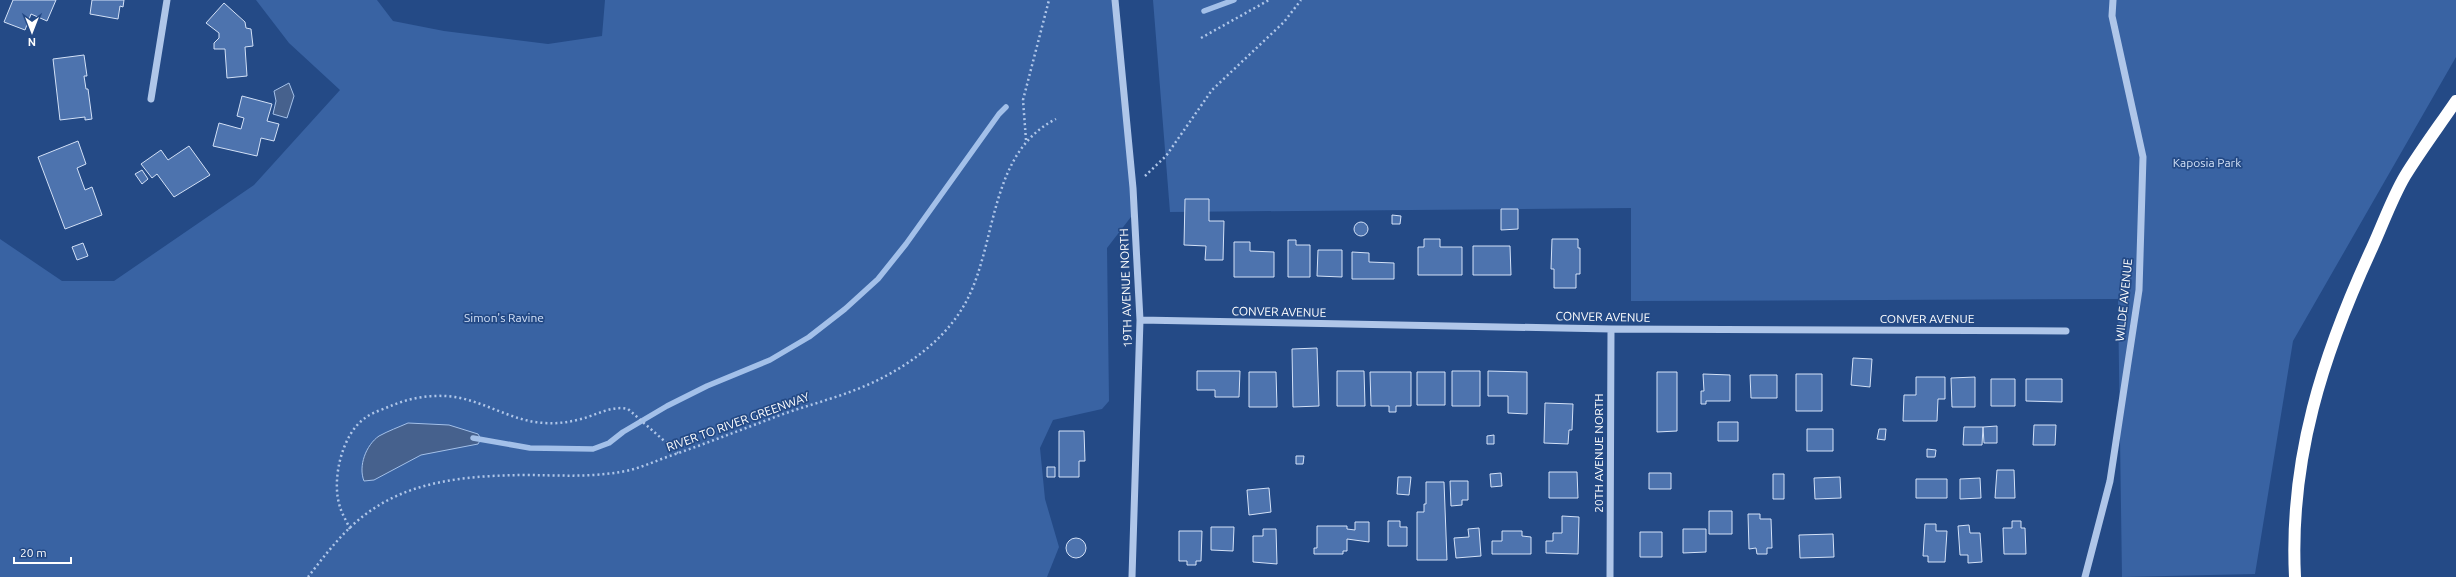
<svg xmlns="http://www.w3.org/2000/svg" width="2456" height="577" font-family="Ubuntu,sans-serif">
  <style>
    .green { fill: #3963a3 }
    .water { fill: #46618d; stroke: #a3c0e9 }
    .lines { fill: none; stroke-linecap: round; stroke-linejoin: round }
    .stream { stroke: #a3c0e9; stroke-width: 5.5 }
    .building { fill: #4d73ae; stroke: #d3e1f7 }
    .path { stroke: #afc6e9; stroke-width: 2.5; stroke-dasharray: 2 3; stroke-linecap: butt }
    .minor { stroke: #afc6e9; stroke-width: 7 }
    .highway { stroke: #fff; stroke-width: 12 }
    .labels { text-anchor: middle; stroke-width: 3.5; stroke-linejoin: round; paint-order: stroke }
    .park-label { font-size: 12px; fill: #d3e1f7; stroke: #244a86 }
    .street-label { font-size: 12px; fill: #fff; stroke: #244a86 }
  </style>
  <rect width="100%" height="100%" fill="#244a86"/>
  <!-- green -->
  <path class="green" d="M256 0H377L393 21 444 31 548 44 602 36 605 0H1114L1134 213 1107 248 1109 401 1102 409 1053 420 1040 448 1045 499 1059 547 1047 577H0V239L62 281H114L254 185 340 90 289 43Z
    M1153 0H2456V57L2293 341 2255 574 2122 577 2118 299 1631 301V208L1170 212Z"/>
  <!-- water -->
  <path class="water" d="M289 83 294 96 287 118 273 114 276 101 274 91Z
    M408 423 449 425 478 434 481 439 478 444 421 455 374 480 364 481C358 466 366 445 379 436 388 431 399 427 408 423Z"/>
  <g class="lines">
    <!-- stream -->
    <path class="stream" d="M1204 11 1234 0
      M473 438 530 448 593 449 609 443 623 432 667 406 707 386 770 360 809 337 845 309 878 279 906 244 999 114 1006 107"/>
  </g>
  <!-- building -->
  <path class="building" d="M13 0H56L47 21 31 14 25 30 4 22Z
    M92 0H124L123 7 120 6 118 19 90 14Z
    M224 3 245 22 246 28 251 29 253 46 245 47 247 76 227 78 225 49H214V43L219 38V33L206 23Z
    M84 55 87 76H84L86 89H88L92 119 85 120V117L60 120 53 59Z
    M242 96 272 104 267 121 279 124 274 141 261 138 257 156 213 146 219 123 241 129 244 118 237 116Z
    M78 141 86 164 77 168 85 190 92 187 102 215 65 229 38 157Z
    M189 146 210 175 174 197 157 174 152 178 141 164 161 150 168 160Z
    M142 170 148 179 142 184 135 174Z
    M1185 199H1209V221H1224L1223 260H1205L1206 246 1184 245Z
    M1501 209H1518V229L1501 230Z
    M1392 215 1401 216 1400 224H1392Z
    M1354 229a7 7 0 1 1 14 0a7 7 0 1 1-14 0Z
    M1424 239H1440V247H1462V275H1418V247H1424Z
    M1552 239H1578V248H1580V274H1576V288H1554V269H1551Z
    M1288 240H1296V245H1310V277H1288Z
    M1234 242H1250V251L1274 252V277H1234Z
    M83 243 88 256 77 260 72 247Z
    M1473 246H1510L1511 275H1473Z
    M1318 250H1342V277L1317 276Z
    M1352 252 1369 253V262L1394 263V279H1352Z
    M1317 348 1319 406 1293 407 1292 349Z
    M1853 358 1872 359 1870 387 1851 385Z
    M1197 371H1240L1239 397H1215V390H1197Z
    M1337 371H1364L1365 406H1337Z
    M1452 371H1480V406H1452Z
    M1488 371 1527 372V414L1508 413V396H1488Z
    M1249 372H1276L1277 407H1249Z
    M1370 372H1411V406H1396V412H1389V406H1371Z
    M1417 372H1445V405H1417Z
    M1657 372H1677V431L1657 432Z
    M1703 374 1730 375V401H1706V404H1701V391H1704Z
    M1796 374H1822V411H1796Z
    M1750 375H1777V398H1751Z
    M1916 377H1945V399H1938L1937 421H1903L1904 395H1916Z
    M1975 377V407H1952L1951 378Z
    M1991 379H2015V406H1991Z
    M2026 379H2062V402L2026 401Z
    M1545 403 1573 404 1572 430H1569L1568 444 1544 443Z
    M1718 422H1738V441H1718Z
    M2034 425H2056L2055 445H2033Z
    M1997 426V443H1984L1983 427Z
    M1964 427H1983L1982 445H1963Z
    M1807 429H1833V451H1807Z
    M1879 429H1886L1885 440 1877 439Z
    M1059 431H1084L1085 461H1079V477H1059Z
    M1494 435V444H1487V436Z
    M1927 449 1936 450 1935 457H1927Z
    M1296 456H1304L1303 464H1296Z
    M1047 467H1055V477H1047Z
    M1997 470H2014L2015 498H1995Z
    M1549 472H1577L1578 498H1549Z
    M1501 473 1502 486 1491 487 1490 474Z
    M1649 473H1671V489H1649Z
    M1773 474H1784V499H1773Z
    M1398 477H1411L1409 495 1397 494Z
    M1840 477 1841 498 1815 499 1814 478Z
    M1980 478 1981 498 1960 499V479Z
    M1916 479H1947V498H1916Z
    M1450 481H1468V500H1462V505L1451 506Z
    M1426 482H1444L1447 560H1417V512H1424V504H1426Z
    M1269 488 1271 512 1249 515 1247 490Z
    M1709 511H1732V534H1709Z
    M1748 514H1760V519H1771L1772 548H1767V554H1757L1756 548 1749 549Z
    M1562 516 1579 517 1578 554 1546 553V541H1553V533H1562Z
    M1388 521H1400V527H1407V546H1388Z
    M2012 521H2021V528H2025L2026 554H2004L2003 528H2012Z
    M1355 522H1369V542L1347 539V551H1343V554H1314V548H1317V526H1347V529L1355 530Z
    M1925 524H1936V531H1947L1945 562H1928V556H1923Z
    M1969 525 1970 533H1980L1982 562 1968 563V555H1960L1958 526Z
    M1211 527H1234L1233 551 1211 550Z
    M1479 528 1481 556 1456 558 1454 538 1469 537 1468 529Z
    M1263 529H1276L1277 564 1253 562V536H1263Z
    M1683 529H1706V552L1683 553Z
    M1179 531H1202L1201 561H1196V565H1187V561H1179Z
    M1502 531H1522V536L1531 537V554H1492V541H1502Z
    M1640 532H1662V557H1640Z
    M1833 534 1834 557 1800 558 1799 535Z
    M1066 548a10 10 0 1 1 20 0a10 10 0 1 1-20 0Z"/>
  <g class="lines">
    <!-- path -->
    <path class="path" d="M1201 38 1269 0
      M1026 140 1023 100 1049 0
      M1145 176 1166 156 1212 90 1284 22 1301 0
      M350 529C347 522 342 514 340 507 331 480 342 434 365 418 373 412 384 409 393 405 413 397 434 394 455 397 486 402 514 422 545 423 558 424 569 422 581 419 597 415 612 405 628 409L678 453
      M308 577C325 555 344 530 366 514 411 480 468 476 521 475 559 475 588 478 626 471 640 468 653 462 667 457 702 445 735 432 770 419 805 405 844 397 878 380 914 362 949 336 968 298 997 240 990 152 1056 119"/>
    <!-- minor -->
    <path class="minor" d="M1115 0 1133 188 1140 320 1132 577
      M151 99 167 0
      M1140 320 1611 329 2066 331
      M1610 577 1611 329
      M2085 577 2110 481 2139 290 2143 157 2112 16 2113 0"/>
    <!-- highway -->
    <path class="highway" d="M2295 577C2289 459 2323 354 2372 248 2383 224 2392 198 2405 176 2421 150 2439 126 2456 101"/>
  </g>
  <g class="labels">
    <!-- park labels -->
    <g class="park-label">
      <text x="2207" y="167">Kaposia Park</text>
      <text x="504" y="322">Simon's Ravine</text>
    </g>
    <!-- street labels -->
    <g class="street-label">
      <text transform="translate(1126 288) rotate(-92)" y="4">19TH AVENUE NORTH</text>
      <text transform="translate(2124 300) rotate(-84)" y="4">WILDE AVENUE</text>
      <text transform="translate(1279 312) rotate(1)" y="4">CONVER AVENUE</text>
      <text transform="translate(1603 317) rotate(1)" y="4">CONVER AVENUE</text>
      <text x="1927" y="323">CONVER AVENUE</text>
      <text transform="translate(738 422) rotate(-20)" y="4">RIVER TO RIVER GREENWAY</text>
      <text transform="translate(1599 453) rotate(-90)" y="4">20TH AVENUE NORTH</text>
    </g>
  </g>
  <!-- north arrow -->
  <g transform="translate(32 32) rotate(180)" stroke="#244a86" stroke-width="3" paint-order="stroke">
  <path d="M0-3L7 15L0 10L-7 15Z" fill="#ffffff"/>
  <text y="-6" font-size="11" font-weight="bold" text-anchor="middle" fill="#ffffff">N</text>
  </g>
  <!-- scale -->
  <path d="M14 557v6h57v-6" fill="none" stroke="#ffffff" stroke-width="2"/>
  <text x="20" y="557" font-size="12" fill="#ffffff" stroke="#244a86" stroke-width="3" paint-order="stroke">20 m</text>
</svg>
